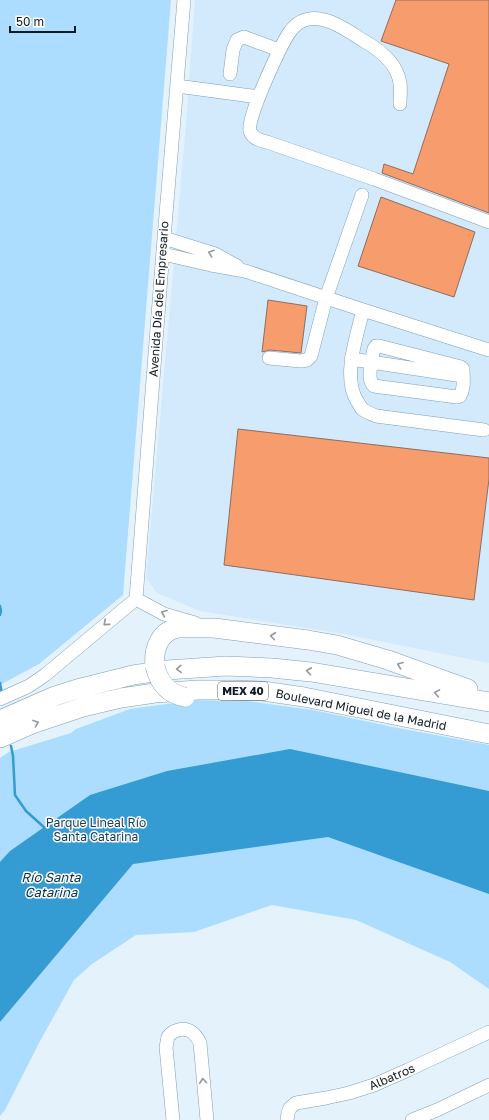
<svg xmlns="http://www.w3.org/2000/svg" width="489" height="1120" font-family="'Golos Text',sans-serif">
  <style>
    .built { fill: #d2eafb }
    .green { fill: #acddff }
    .water { fill: #359bd3 }
    .lines { fill: none; stroke-linecap: round; stroke-linejoin: round }
    .stream { stroke: #359bd3; stroke-width: 2.5 }
    .building { fill: #f69c6d; stroke: #8f6e5e }
    .minor-casing { stroke: #7f9fb5; stroke-width: 14 }
    .highway-casing { stroke: #7f9fb5; stroke-width: 20 }
    .minor { stroke: #fff; stroke-width: 13 }
    .highway { stroke: #fff; stroke-width: 19 }
    .highway-bridge-casing { stroke: #7f9fb5; stroke-width: 20; stroke-linecap: butt }
    .highway-bridge { stroke: #fff; stroke-width: 19 }
    .oneway { stroke: #93989c }
    .labels { text-anchor: middle; stroke-width: 3; stroke-linejoin: round; paint-order: stroke }
    .shield { fill: #fdfdfd; stroke: #565e64; stroke-width: 1 }
    .shield-label { font-size: 11px; font-weight: bold; fill: #0e1a22 }
    .street-label { font-size: 12px; fill: #0e1a22; stroke: #fdfdfd }
    .park-label { font-size: 12px; fill: #174059; stroke: #fdfdfd }
    .water-label { font-size: 13px; font-style: italic; fill: #08344b; stroke: #fdfdfd }
  </style>
  <rect width="100%" height="100%" fill="#e4f2fb"/>
  <!-- built -->
  <path class="built" d="M195 0H489V663L344 634 200 611 157 593 146 578 186 124Z"/>
  <!-- green -->
  <path class="green" d="M0 0H171L123 595 39 664 0 685Z
    M196 700 246 701 313 710 398 728 489 745V989L450 962 356 920 272 905 194 932 136 935 92 964 74 980 39 1043 5 1110 0 1116V758L9 752 71 733 76 729 130 709Z"/>
  <!-- water -->
  <path class="water" d="M290 749 489 791V894L328 837 133 864 0 1022V862L10 851 90 795 167 771Z"/>
  <g class="lines">
    <!-- stream -->
    <path class="stream" d="M0 606 1 611 0 615
      M0 683 2 694
      M11 746 13 756 15 795 26 811 46 829"/>
  </g>
  <!-- building -->
  <path class="building" d="M396 0H489V213L382 173 384 164 413 174 449 64 381 41Z
    M381 197 475 232 454 297 358 266Z
    M268 300 307 306 301 353 270 350 262 352Z
    M238 429 489 458V479L474 600 224 565Z"/>
  <g class="lines">
    <defs>
      <path id="minor" d="M230 74 233 50 237 40 244 37 279 50
        M177 86 259 97
        M400 104C400 97 401 90 400 83 397 63 380 50 364 41 348 31 324 13 305 20 298 22 293 27 289 33 281 45 246 119 250 131 253 139 259 140 267 142L374 179 489 222
        M164 238 215 254 237 266
        M163 254 211 265 245 271 363 310 489 350
        M363 310C357 336 342 376 357 401 359 403 360 407 362 409 366 412 372 414 376 416L484 430
        M376 346H379L461 367 463 369C463 378 465 388 460 396L457 397 374 386C366 379 372 362 373 353L374 349Z
        M269 358 301 361 307 360 311 356 326 298 362 195
        M351 359 463 376
        M136 599 164 238 184 0
        M136 599 164 614 195 623
        M0 699 29 686 45 675 136 599
        M173 1120 166 1047C167 1044 167 1040 168 1037 170 1034 174 1031 178 1030 189 1027 196 1034 200 1043L207 1120
        M287 1120 288 1113 290 1108 296 1103 326 1098 349 1093 374 1085 408 1070 489 1032
        M412 1120 437 1110 489 1085"/>
      <path id="highway" d="M155 666C153 649 160 630 179 628H214L308 640 337 645 388 660 468 689
        M0 720 55 696 77 689 133 675 167 670 226 666 272 668 311 672 489 702
        M0 738 32 724 83 707 121 698 155 693 198 690H227L263 691 304 697 489 734"/>
    </defs>
    <!-- minor casing -->
    <use href="#minor" class="minor-casing"/>
    <!-- highway casing -->
    <use href="#highway" class="highway-casing"/>
    <!-- minor -->
    <use href="#minor" class="minor"/>
    <!-- highway -->
    <use href="#highway" class="highway"/>
    <defs>
      <path id="highway-bridge" d="M155 666C159 683 168 694 185 697"/>
    </defs>
    <!-- highway-bridge casing -->
    <use href="#highway-bridge" class="highway-bridge-casing"/>
    <!-- highway-bridge -->
    <use href="#highway-bridge" class="highway-bridge"/>
  </g>
  <!-- one-way arrows -->
  <defs><path id="oneway-chevron" d="M-2-3.5L2.5 0L-2 3.5" fill="none" stroke-width="1.6" stroke-linecap="round" stroke-linejoin="round"/></defs>
  <g class="oneway">
    <use href="#oneway-chevron" transform="translate(211 253) rotate(-161)"/>
    <use href="#oneway-chevron" transform="translate(164 613) rotate(-158)"/>
    <use href="#oneway-chevron" transform="translate(106 623) rotate(140)"/>
    <use href="#oneway-chevron" transform="translate(273 636) rotate(-173)"/>
    <use href="#oneway-chevron" transform="translate(400 665) rotate(-159)"/>
    <use href="#oneway-chevron" transform="translate(179 669) rotate(176)"/>
    <use href="#oneway-chevron" transform="translate(309 671) rotate(-173)"/>
    <use href="#oneway-chevron" transform="translate(437 693) rotate(-170)"/>
    <use href="#oneway-chevron" transform="translate(36 723) rotate(-20)"/>
    <use href="#oneway-chevron" transform="translate(203 1081) rotate(-95)"/>
  </g>
  <g class="labels">
    <!-- shield labels -->
    <rect class="shield" x="218" y="682" width="50" height="18" rx="3"/>
    <g class="shield-label">
      <text x="243" y="695">MEX 40</text>
    </g>
    <!-- street labels -->
    <g class="street-label">
      <text transform="translate(159 299) rotate(-86)" y="4">Avenida Día del Empresario</text>
      <text transform="translate(361 710) rotate(11)" y="4">Boulevard Miguel de la Madrid</text>
      <text transform="translate(392 1077) rotate(-23)" y="4">Albatros</text>
    </g>
    <!-- park labels -->
    <g class="park-label">
      <text x="96" y="827">Parque Lineal Río<tspan x="96" dy="14">Santa Catarina</tspan></text>
    </g>
    <!-- water labels -->
    <g class="water-label">
      <text x="51" y="882">Río Santa<tspan x="51" dy="15">Catarina</tspan></text>
    </g>
  </g>
  <!-- scale -->
  <path d="M10 26v6h65v-6" fill="none" stroke="#0e1a22" stroke-width="2"/>
  <text x="16" y="26" font-size="12" fill="#0e1a22" stroke="#fdfdfd" stroke-width="3" paint-order="stroke">50 m</text>
</svg>
